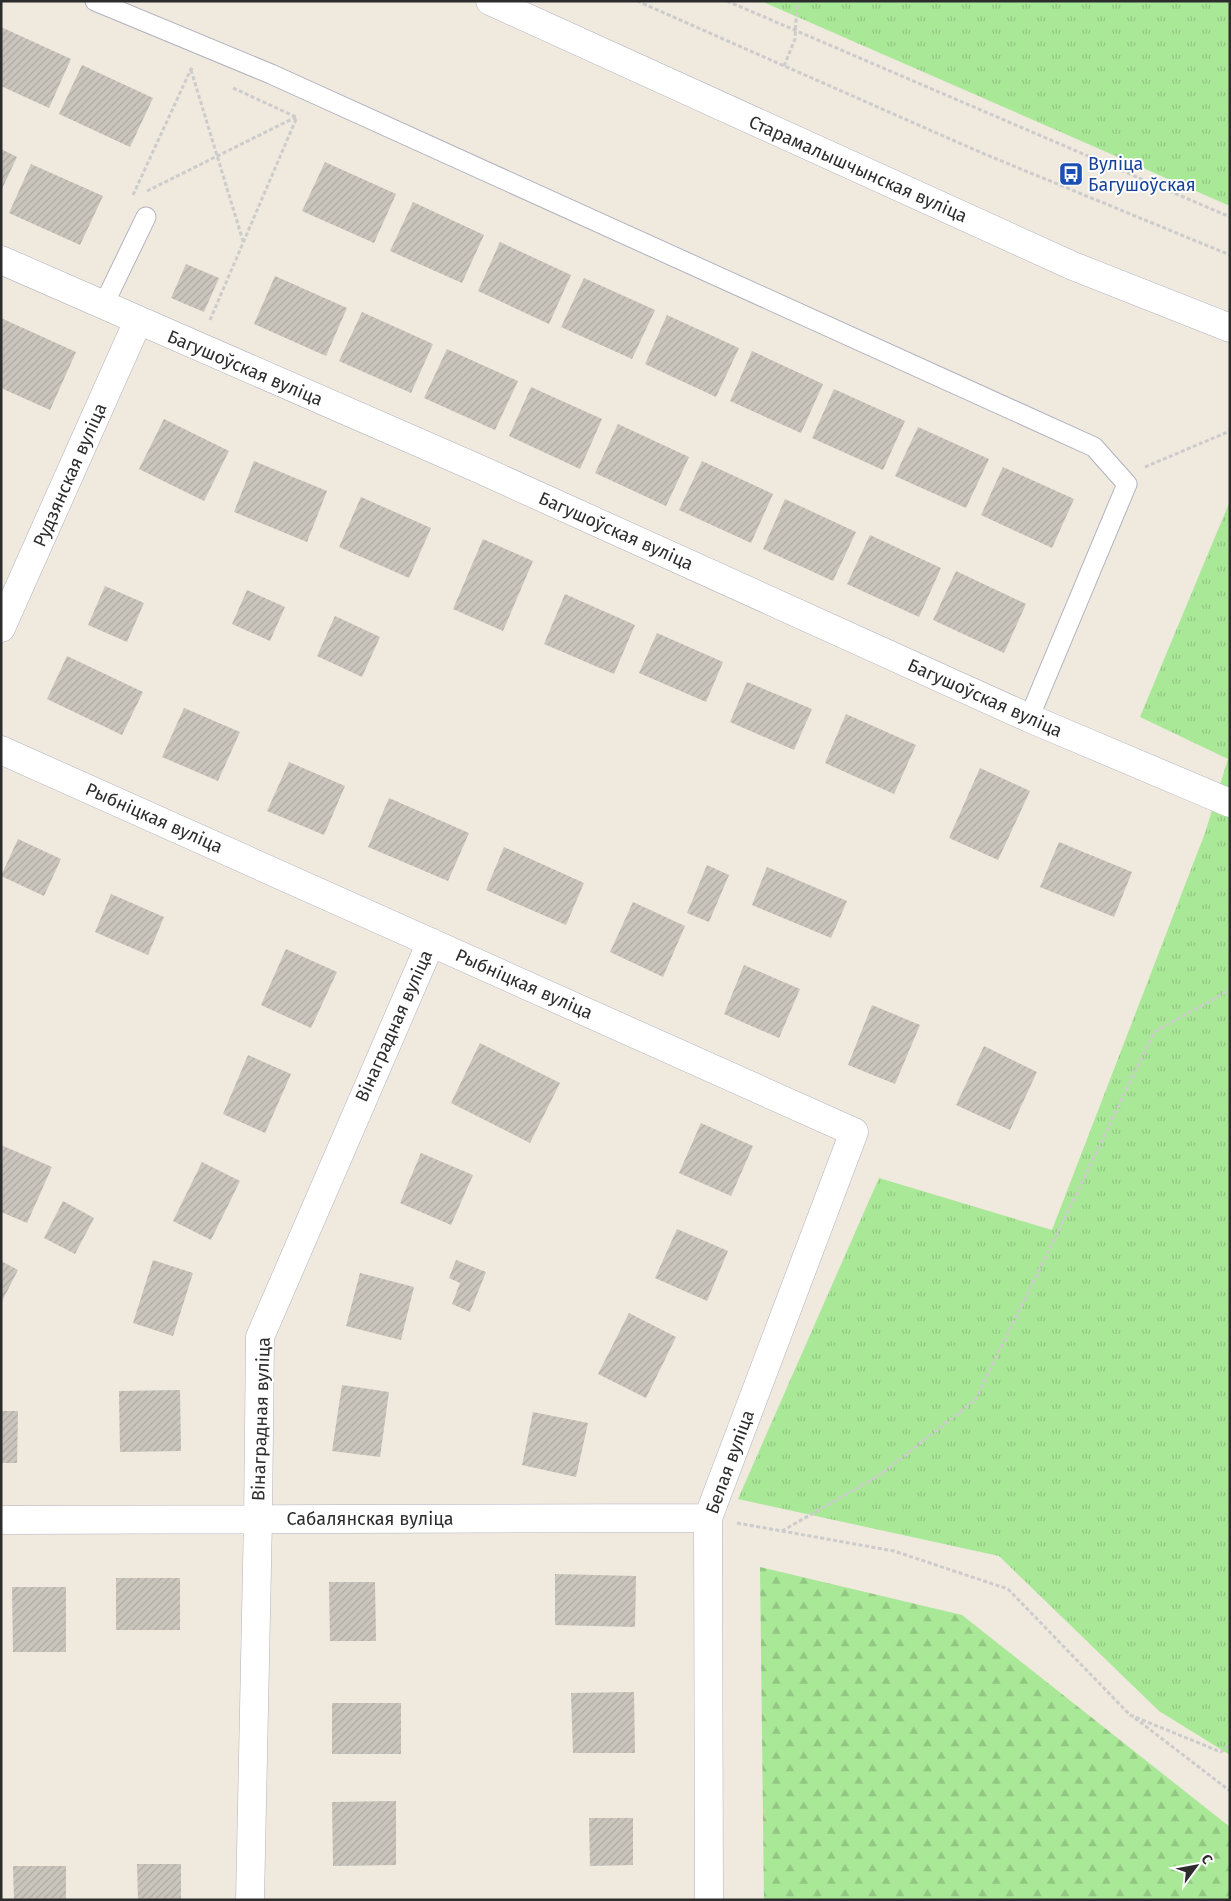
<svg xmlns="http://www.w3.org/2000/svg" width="1231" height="1901" font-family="'Fira Sans',sans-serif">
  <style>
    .grass { fill: url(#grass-tufts) }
    .forest { fill: url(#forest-firs) }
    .building { fill: url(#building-hatch) }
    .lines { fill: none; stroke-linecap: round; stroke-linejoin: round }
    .lane-casing { stroke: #b2b2c1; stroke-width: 21 }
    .street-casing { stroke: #b2b2c1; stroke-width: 29 }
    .secondary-casing { stroke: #b2b2c1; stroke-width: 29 }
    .path { stroke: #ccc; stroke-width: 3; stroke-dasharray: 4 2.5; stroke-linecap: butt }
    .lane { stroke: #fff; stroke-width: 19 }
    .street { stroke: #fff; stroke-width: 28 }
    .secondary { stroke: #fff; stroke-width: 28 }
    .labels { text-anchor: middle; stroke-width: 4; stroke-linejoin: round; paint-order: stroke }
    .transit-label { font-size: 18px; fill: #164399; stroke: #fff; text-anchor: start }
    .street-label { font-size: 18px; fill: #2c2c2c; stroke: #fff }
  </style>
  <defs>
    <pattern id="grass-tufts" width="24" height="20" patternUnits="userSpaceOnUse" patternTransform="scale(1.25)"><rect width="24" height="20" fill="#a9e897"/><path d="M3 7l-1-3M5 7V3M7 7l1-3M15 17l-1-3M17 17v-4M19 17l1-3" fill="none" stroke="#92c782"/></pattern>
    <pattern id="forest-firs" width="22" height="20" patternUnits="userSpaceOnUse" patternTransform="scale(1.25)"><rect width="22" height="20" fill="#a9e897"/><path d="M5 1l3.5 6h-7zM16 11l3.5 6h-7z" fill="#92c782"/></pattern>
    <pattern id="building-hatch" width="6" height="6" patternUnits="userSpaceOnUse" patternTransform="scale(1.25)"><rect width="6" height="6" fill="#cac6bd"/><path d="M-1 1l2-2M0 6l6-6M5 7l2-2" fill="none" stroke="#aeaaa3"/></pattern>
  </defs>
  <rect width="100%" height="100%" fill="#efe9de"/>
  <!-- grass -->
  <path class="grass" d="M761 1H1230V206Z
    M1230 501V1755L1159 1711 999 1556 738 1499 879 1178 1052 1230 1205 833 1228 759 1140 717Z"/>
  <!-- forest -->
  <path class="forest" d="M760 1567 962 1615 1230 1827V1900H764Z"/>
  <!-- building -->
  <path class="building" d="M1 27 71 59 49 108 1 86Z
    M82 65 153 98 130 147 59 114Z
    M1 149 17 157 1 191Z
    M325 162 396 194 374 243 302 211Z
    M31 164 103 196 80 245 9 213Z
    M413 202 484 235 462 283 390 251Z
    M500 242 571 275 549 324 478 291Z
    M186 264 219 278 204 312 171 298Z
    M275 276 347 308 326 356 254 324Z
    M584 278 655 310 632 359 561 327Z
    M362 312 433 344 411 393 339 361Z
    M667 315 739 348 716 397 645 364Z
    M1 318 76 352 50 410 1 388Z
    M447 349 518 381 495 430 424 398Z
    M752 351 823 384 801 433 730 401Z
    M531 387 602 419 580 469 509 436Z
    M834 389 905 421 883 470 812 438Z
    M164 419 229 451 204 501 139 469Z
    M618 424 689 457 666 506 595 473Z
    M918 427 989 459 966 508 895 476Z
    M254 461 327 491 307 542 234 512Z
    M702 461 773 494 751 543 679 510Z
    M1003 467 1074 499 1052 548 981 515Z
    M361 497 431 528 409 578 339 547Z
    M785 499 856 532 833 581 763 549Z
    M870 535 941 568 919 617 847 584Z
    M483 539 533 561 503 631 453 609Z
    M956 571 1026 604 1004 653 933 620Z
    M105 586 144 603 127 642 88 625Z
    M247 590 285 607 270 641 232 624Z
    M565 594 635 625 614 674 544 644Z
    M335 616 380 637 362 677 317 656Z
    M657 633 723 662 706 702 639 673Z
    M67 656 143 692 122 735 47 699Z
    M747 682 812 709 794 750 730 722Z
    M184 708 240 732 218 781 162 757Z
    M846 714 916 745 894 794 825 763Z
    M289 762 345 786 324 835 267 811Z
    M980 768 1030 791 998 860 949 838Z
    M389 798 469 833 448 881 368 847Z
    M18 839 61 859 44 896 1 876Z
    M1059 842 1132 872 1114 917 1040 887Z
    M504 847 584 883 566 925 486 890Z
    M707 865 729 875 709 922 687 913Z
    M767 867 847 901 831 938 752 905Z
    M111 894 164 917 148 955 95 932Z
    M633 902 685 926 663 977 610 952Z
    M286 949 337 972 311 1028 261 1005Z
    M744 965 800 989 779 1038 724 1014Z
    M872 1005 920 1025 895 1084 848 1065Z
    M480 1043 560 1083 530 1143 451 1103Z
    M984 1046 1037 1072 1010 1130 956 1105Z
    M248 1055 291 1074 265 1133 223 1114Z
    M701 1123 753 1146 731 1196 679 1173Z
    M1 1145 52 1167 27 1223 1 1212Z
    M421 1153 473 1175 451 1225 400 1203Z
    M202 1162 240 1181 211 1240 173 1221Z
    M63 1201 94 1218 75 1254 44 1238Z
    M677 1229 728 1251 707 1301 655 1278Z
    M153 1260 193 1273 173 1336 133 1323Z
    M456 1260 486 1272 470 1312 452 1304 460 1283 449 1278Z
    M1 1261 18 1270 1 1303Z
    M360 1273 414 1287 401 1340 346 1326Z
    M629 1313 676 1337 646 1398 598 1374Z
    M342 1385 389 1392 380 1457 332 1451Z
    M180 1390 181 1451 120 1452 119 1391Z
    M1 1411H18L17 1463H1Z
    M533 1412 588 1423 576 1477 522 1465Z
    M555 1574 636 1576 635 1627 555 1625Z
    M116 1578H180V1630H116Z
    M329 1582H375L376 1641H330Z
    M12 1587H66V1652H13Z
    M634 1692 635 1753H573L571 1693Z
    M332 1703H401V1754H332Z
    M396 1801V1865L333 1866 332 1802Z
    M589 1818H633V1865L590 1866Z
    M137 1864H181V1900H138Z
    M13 1866H66V1900H14Z"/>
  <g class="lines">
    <defs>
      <path id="lane" d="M95 1 271 74 1094 447 1127 484 1029 718
        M103 306 146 217"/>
      <path id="street" d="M1 260 477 468 1029 718 1230 803
        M1 628 138 321
        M1 750 854 1132 708 1518 709 1900
        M1 1520 708 1518
        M250 1900 258 1519 260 1337 431 942"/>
      <path id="secondary" d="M490 1 1073 266 1230 328"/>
    </defs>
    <!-- lane casing -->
    <use href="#lane" class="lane-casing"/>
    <!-- street casing -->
    <use href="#street" class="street-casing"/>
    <!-- secondary casing -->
    <use href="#secondary" class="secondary-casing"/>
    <!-- path -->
    <path class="path" d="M637 1 982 153 1230 255
      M727 1 1230 217
      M784 66 795 39 797 1
      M191 70 243 241
      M233 88 296 117
      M147 191 296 117
      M133 195 191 69 193 70
      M210 320 297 117
      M1145 467 1230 431
      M737 1523 894 1551 1008 1589 1130 1715 1221 1752 1230 1744
      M782 1531 880 1475 975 1400 1075 1197 1154 1032 1230 990
      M1135 1718 1230 1791"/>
    <!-- lane -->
    <use href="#lane" class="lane"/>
    <!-- street -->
    <use href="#street" class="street"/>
    <!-- secondary -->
    <use href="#secondary" class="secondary"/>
  </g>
  <!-- icons -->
  <defs>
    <symbol id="bus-square" viewBox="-11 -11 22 22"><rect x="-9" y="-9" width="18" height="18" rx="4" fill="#1a4fb4" stroke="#fff"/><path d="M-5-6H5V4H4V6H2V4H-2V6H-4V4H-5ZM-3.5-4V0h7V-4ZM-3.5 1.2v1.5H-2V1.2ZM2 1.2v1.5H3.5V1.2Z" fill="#fff"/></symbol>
  </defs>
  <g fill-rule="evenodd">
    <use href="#bus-square" x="1057" y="160" width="28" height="28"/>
  </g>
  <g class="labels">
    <!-- transit labels -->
    <g class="transit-label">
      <text x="1088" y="170">Вуліца<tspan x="1088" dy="21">Багушоўская</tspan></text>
    </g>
    <!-- street labels -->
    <g class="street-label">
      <text transform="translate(858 169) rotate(24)" y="6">Старамалышчынская вуліца</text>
      <text transform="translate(245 368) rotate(23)" y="6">Багушоўская вуліца</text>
      <text transform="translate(70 475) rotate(-66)" y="6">Рудзянская вуліца</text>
      <text transform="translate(616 531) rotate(24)" y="6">Багушоўская вуліца</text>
      <text transform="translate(985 698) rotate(24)" y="6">Багушоўская вуліца</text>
      <text transform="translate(154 818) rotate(24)" y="6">Рыбніцкая вуліца</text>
      <text transform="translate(524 984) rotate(24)" y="6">Рыбніцкая вуліца</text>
      <text transform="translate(394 1026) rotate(-66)" y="6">Вінаградная вуліца</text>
      <text transform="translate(261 1419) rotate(-88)" y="6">Вінаградная вуліца</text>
      <text transform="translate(730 1462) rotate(-70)" y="6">Белая вуліца</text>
      <text x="370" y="1525">Сабалянская вуліца</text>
    </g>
  </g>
  <!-- border -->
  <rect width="1231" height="1901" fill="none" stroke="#2c2c2c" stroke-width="5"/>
  <!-- north arrow -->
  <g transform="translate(1196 1866) rotate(58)" stroke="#ffffff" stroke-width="4" paint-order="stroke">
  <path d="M0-4L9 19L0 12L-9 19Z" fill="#2c2c2c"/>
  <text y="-8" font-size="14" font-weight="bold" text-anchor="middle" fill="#2c2c2c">С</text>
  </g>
</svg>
